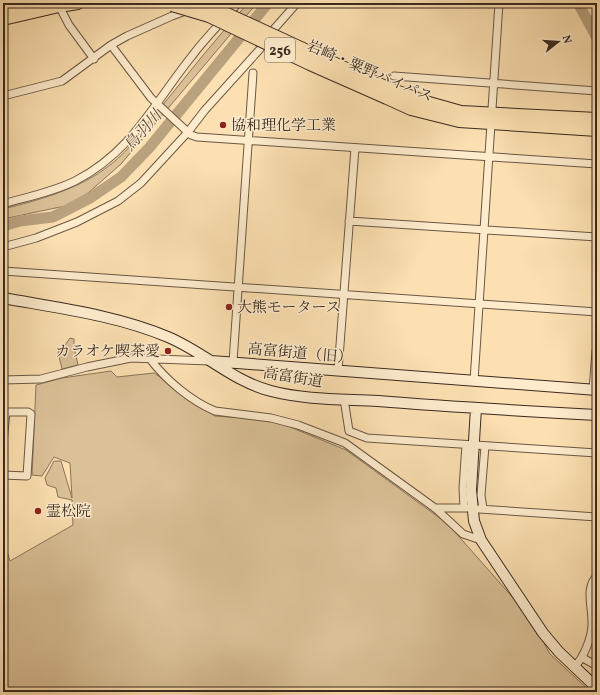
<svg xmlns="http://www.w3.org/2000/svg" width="600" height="695" font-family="Vollkorn,'Noto Serif JP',serif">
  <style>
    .green { fill: #dbc198; stroke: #8a755c }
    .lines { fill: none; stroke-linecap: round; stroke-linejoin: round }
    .river { stroke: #baa27f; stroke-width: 11 }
    .street-casing { stroke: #6a5744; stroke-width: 9 }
    .secondary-casing { stroke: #3a291f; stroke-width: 12 }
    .highway-casing { stroke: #3a291f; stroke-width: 14 }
    .street { stroke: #fdebcc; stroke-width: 7 }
    .secondary { stroke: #fdebcc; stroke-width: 10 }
    .highway { stroke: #fce0b1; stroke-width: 12 }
    .highway-bridge-casing { stroke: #3a291f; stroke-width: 14; stroke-linecap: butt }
    .highway-bridge { stroke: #fce0b1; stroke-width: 12 }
    .poi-dot { fill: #8f2418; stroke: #fdebcc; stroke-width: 1.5 }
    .labels { text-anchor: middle; stroke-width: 3; stroke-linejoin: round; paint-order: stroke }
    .shield { fill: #fdebcc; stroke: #746353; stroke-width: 1 }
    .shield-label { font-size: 14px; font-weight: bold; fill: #3a291f }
    .street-label { font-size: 15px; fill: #3a291f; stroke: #fdebcc }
    .poi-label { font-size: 15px; fill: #3a291f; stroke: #fdebcc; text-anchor: start }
    .water-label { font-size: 16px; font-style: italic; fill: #604d3c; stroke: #fdebcc }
  </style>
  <rect width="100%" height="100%" fill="#fce0b1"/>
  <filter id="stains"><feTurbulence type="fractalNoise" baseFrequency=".005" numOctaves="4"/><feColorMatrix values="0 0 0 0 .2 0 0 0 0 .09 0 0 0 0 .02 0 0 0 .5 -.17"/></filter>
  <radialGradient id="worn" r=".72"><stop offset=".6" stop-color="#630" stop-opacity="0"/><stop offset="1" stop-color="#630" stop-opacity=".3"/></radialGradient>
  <!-- green -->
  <path class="green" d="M248 3H257L121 164 88 193 65 206 3 219V209C39 200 80 189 110 165 130 150 146 126 162 106 190 71 218 36 248 3Z
    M70 338 74 339V347L78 365 62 369 58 352 61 351Z
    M111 371 117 377 154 373 215 416 273 420 346 450 448 524 529 616 550 654 591 692H3V538L10 561 73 525 72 500 58 497 56 488 47 485 45 478 54 461H61L72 498 70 463 54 457 42 476 32 475 36 385 62 378Z"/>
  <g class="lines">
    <!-- river -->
    <path class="river" d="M578 3 597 38
      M3 226 20 221 53 217 90 198 121 177 149 148 268 3"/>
    <defs>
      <path id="street" d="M58 4 69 25 94 59
        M111 45 151 98 191 135 197 137 597 164
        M394 76 597 91
        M3 96 62 81 111 45 127 36 172 16 188 10
        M3 204C27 197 53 192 75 181 132 152 154 103 192 56 206 37 223 21 238 3
        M349 221 597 237
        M3 247 36 238 77 222 118 201 141 183 188 132 205 110 260 49 274 29 297 3
        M3 271 597 312
        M150 359C166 380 191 401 215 411L271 418 298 425 345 443 435 508 463 534 481 540
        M233 362 253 73
        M338 371 355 148
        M3 380 41 379 87 367 131 358 209 361
        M474 381 499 3
        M593 390 596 351
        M344 399 349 431 367 438 597 453
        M3 412H28L31 414 27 476 3 475
        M3 442 6 412
        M435 508H467
        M464 508 463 488 466 445
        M479 509 597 517
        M483 509 481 495 485 446
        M583 658 597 666
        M574 667C584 658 593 635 592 621 592 606 585 587 597 576V570"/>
      <path id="secondary" d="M3 298C58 308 116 315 168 337 204 352 232 381 271 391 305 400 343 399 378 401 451 407 524 411 597 415
        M211 361 597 390
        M476 408 471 490 474 521 481 540 543 633 559 652 597 688"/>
      <path id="highway" d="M3 9 25 3
        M3 19 59 6 78 3
        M390 89 429 103 461 112 597 119
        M387 98 411 109 459 121 597 130"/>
    </defs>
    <!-- street casing -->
    <use href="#street" class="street-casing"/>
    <!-- secondary casing -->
    <use href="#secondary" class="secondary-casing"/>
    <!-- highway casing -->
    <use href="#highway" class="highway-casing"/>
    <!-- street -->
    <use href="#street" class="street"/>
    <!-- secondary -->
    <use href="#secondary" class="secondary"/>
    <!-- highway -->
    <use href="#highway" class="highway"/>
    <defs>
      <path id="highway-bridge" d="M203 3 390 89
        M172 5 209 16 310 64 387 98"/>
    </defs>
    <!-- highway-bridge casing -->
    <use href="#highway-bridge" class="highway-bridge-casing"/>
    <!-- highway-bridge -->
    <use href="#highway-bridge" class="highway-bridge"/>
  </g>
  <!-- markers -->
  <g class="poi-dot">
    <circle cx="223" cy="125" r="4"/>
    <circle cx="229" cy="307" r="4"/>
    <circle cx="168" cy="351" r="4"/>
    <circle cx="38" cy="511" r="4"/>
  </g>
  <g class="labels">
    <!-- shield labels -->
    <rect class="shield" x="265" y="38" width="30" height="24" rx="3"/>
    <g class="shield-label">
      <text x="280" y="55">256</text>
    </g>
    <!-- street labels -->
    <g class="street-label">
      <text transform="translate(370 71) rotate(23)" y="5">岩崎・粟野バイパス</text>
      <text transform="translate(300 353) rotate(5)" y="5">高富街道（旧）</text>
      <text transform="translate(293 377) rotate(9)" y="5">高富街道</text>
    </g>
    <!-- poi labels -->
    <g class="poi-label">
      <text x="231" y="130">協和理化学工業</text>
      <text x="237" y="312">大熊モータース</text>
      <text x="160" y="356" text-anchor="end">カラオケ喫茶愛</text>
      <text x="46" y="516">霊松院</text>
    </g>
    <!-- water labels -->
    <g class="water-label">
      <text transform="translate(142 130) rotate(-49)" y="6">鳥羽川</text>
    </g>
  </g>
  <!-- margin -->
  <rect width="600" height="695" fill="none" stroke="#fce0b1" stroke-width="16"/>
  <rect x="4" y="4" width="592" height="687" fill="none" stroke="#3a291f" stroke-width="2"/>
  <rect x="8" y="8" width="584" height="679" fill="none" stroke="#3a291f"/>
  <!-- north arrow -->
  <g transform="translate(558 42) rotate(73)" stroke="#fdebcc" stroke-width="3" paint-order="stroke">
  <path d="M0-3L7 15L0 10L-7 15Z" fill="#3a291f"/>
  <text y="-6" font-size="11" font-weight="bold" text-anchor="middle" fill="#3a291f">N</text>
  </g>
  <rect width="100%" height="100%" filter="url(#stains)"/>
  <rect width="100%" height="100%" fill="url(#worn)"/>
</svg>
